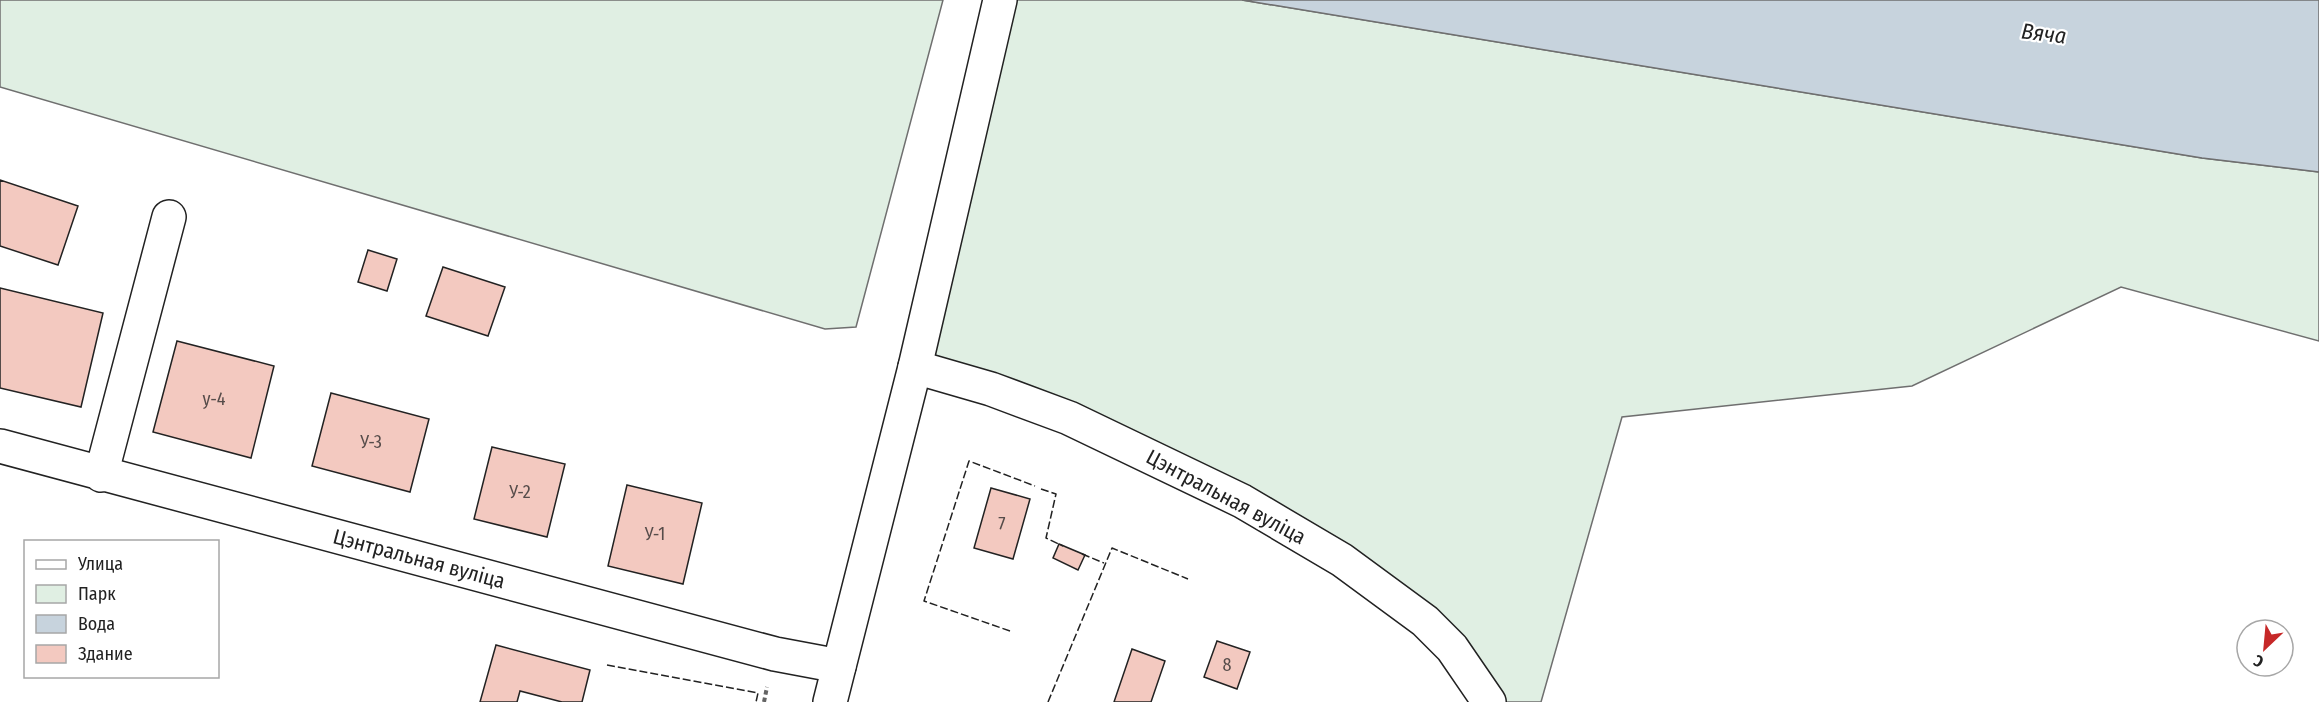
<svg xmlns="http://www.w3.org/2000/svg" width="2319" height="702" font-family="'Fira Sans Condensed',sans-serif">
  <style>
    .green { fill: #e0efe3; stroke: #6f6f6f; stroke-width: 1.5 }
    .water { fill: #c7d3dd; stroke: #6f6f6f; stroke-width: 1.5 }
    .building { fill: #f3c9c0; stroke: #222; stroke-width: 1.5 }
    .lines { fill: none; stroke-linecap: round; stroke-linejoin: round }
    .minor-casing { stroke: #222; stroke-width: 36 }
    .major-casing { stroke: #222; stroke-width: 36 }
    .path { stroke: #646464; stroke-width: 4; stroke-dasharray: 4.5 3; stroke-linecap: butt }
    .minor { stroke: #fff; stroke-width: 33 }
    .major { stroke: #fff; stroke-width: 33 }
    .fence { stroke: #222; stroke-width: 1.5; stroke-dasharray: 8 3; stroke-linecap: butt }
    .labels { text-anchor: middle; stroke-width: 4.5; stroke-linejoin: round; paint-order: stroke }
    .number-label { font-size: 18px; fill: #564c4a }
    .street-label { font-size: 21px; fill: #222; stroke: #fff }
    .water-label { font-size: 22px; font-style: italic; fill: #222; stroke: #fff }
  </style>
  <rect width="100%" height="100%" fill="#fff"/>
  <!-- green -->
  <path class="green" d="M0 0H943L856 327 825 329 0 87Z
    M1000 0H1242L2202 158 2319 172V341L2121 287 1912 386 1622 417 1541 702H1489L1452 648 1242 501 915 367Z"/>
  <!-- water -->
  <path class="water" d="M1242 0H2319V172L2202 158Z"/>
  <!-- building -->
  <path class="building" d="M0 180 78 206 58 265 0 246Z
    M368 250 397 259 387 291 358 282Z
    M443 267 505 287 488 336 426 316Z
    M0 288 103 313 81 407 0 388Z
    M177 341 274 366 251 458 153 432Z
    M331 393 429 419 410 492 312 466Z
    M492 447 565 464 547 537 474 519Z
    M627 485 702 503 683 584 608 566Z
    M991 488 1030 499 1013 559 974 548Z
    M1059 544 1085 555 1078 570 1053 558Z
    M1217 641 1250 652 1237 689 1204 677Z
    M496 645 590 670 582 702H562L520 691 517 702H480Z
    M1132 649 1165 661 1151 702H1114Z"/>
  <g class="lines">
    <defs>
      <path id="minor" d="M915 367 991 389 1069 418 1242 501 1342 560 1425 621 1452 648 1489 702
        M0 446 775 654 839 666
        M101 475 169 217"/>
      <path id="major" d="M830 702 915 367 1000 0"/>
    </defs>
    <!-- minor casing -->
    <use href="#minor" class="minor-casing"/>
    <!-- major casing -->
    <use href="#major" class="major-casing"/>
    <!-- path -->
    <path class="path" d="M764 702 767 687"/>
    <!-- minor -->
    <use href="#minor" class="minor"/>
    <!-- major -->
    <use href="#major" class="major"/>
    <!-- fence -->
    <path class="fence" d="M1041 489 1056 494 1046 538 1063 546
      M1082 554 1104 563
      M1010 631 924 601 969 461 1035 486
      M607 665 758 693 756 702
      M1048 702 1112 548 1188 579"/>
  </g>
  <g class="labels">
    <!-- number labels -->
    <g class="number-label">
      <text x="214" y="405">у-4</text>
      <text x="371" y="448">У-3</text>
      <text x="520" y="498">У-2</text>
      <text x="1002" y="530">7</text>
      <text x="655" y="540">У-1</text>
      <text x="1227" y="671">8</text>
    </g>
    <!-- street labels -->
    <g class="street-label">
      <text transform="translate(1226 497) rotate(28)" y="7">Цэнтральная вуліца</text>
      <text transform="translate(419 559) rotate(15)" y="7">Цэнтральная вуліца</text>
    </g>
    <!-- water labels -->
    <g class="water-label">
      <text transform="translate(2044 33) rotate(7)" y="8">Вяча</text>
    </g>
  </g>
  <!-- legend -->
  <rect x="24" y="540" width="195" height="138" fill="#ffffff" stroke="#a7a7a7" stroke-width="1.5"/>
  <rect x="36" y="560" width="30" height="9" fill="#ffffff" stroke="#a7a7a7" stroke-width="1.5"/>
  <text x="78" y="570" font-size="18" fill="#222222">Улица</text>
  <rect x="36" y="585" width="30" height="18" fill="#e0efe3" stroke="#a7a7a7" stroke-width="1.5"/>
  <text x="78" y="600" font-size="18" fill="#222222">Парк</text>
  <rect x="36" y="615" width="30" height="18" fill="#c7d3dd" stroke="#a7a7a7" stroke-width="1.5"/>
  <text x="78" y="630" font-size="18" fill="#222222">Вода</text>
  <rect x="36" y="645" width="30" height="18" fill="#f3c9c0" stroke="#a7a7a7" stroke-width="1.5"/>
  <text x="78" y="660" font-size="18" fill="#222222">Здание</text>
  <!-- north arrow -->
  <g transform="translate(2265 648) rotate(206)"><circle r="28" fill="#ffffff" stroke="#a7a7a7" stroke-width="1.5"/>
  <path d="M0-4.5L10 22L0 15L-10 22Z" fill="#c62828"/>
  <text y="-9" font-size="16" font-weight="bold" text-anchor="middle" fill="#222222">С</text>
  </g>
</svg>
